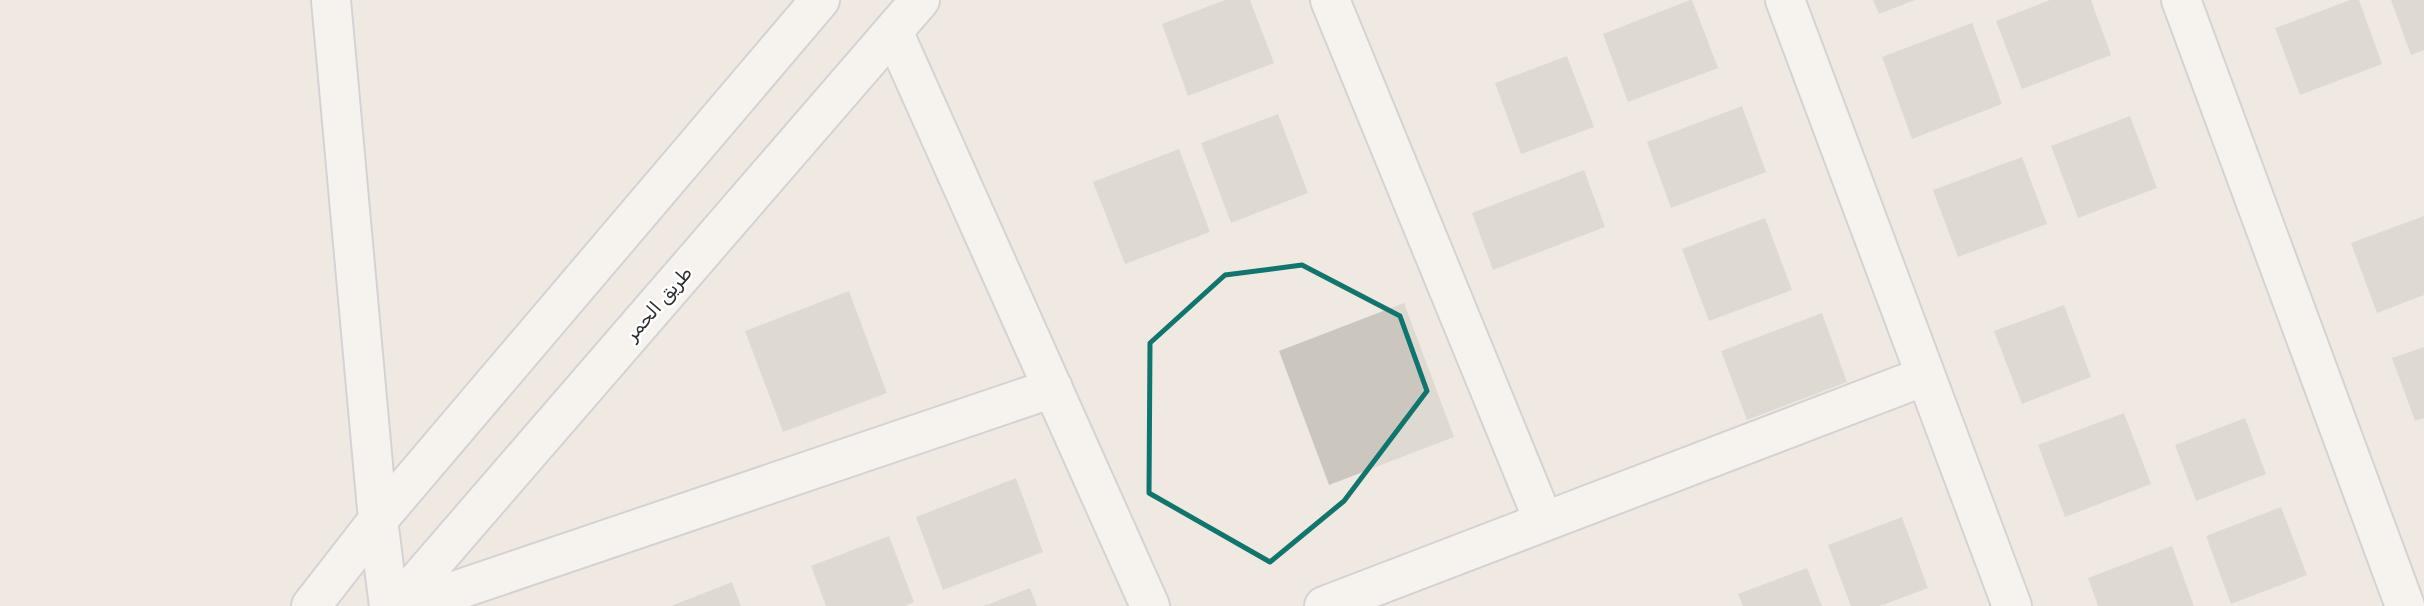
<svg xmlns="http://www.w3.org/2000/svg" width="2424" height="606" font-family="Rubik,Vazirmatn,sans-serif">
  <style>
    .building { fill: #cbc7bf }
    .lines { fill: none; stroke-linecap: round; stroke-linejoin: round }
    .minor-casing { stroke: #b4b7c1; stroke-width: 42 }
    .minor { stroke: #fff; stroke-width: 38 }
    .marked { fill: none; stroke: #0f766e; stroke-width: 5; stroke-linejoin: round }
    .labels { text-anchor: middle; stroke-width: 5; stroke-linejoin: round; paint-order: stroke }
    .street-label { font-size: 19px; fill: #2e2e2e; stroke: #fff }
  </style>
  <rect width="100%" height="100%" fill="#efe9e1"/>
  <!-- building -->
  <path class="building" d="M1225 0H1250L1274 63 1188 96 1162 24Z
    M1690 0H1692L1718 68 1628 102 1603 34Z
    M1873 0H1915L1879 14Z
    M2050 0H2091L2111 55 2022 89 1996 21Z
    M2350 0H2359L2382 64 2300 95 2275 28Z
    M2391 0H2424V50L2411 55Z
    M1972 23 2002 104 1912 139 1882 57Z
    M1567 56 1594 127 1521 154 1495 83Z
    M1742 106 1766 172 1671 208 1647 142Z
    M1278 114 1308 193 1231 223 1201 143Z
    M2130 116 2157 188 2078 218 2051 146Z
    M1179 149 1210 232 1125 264 1093 182Z
    M2022 157 2047 224 1958 257 1933 190Z
    M1584 170 1605 227 1493 270 1472 213Z
    M2424 216V295L2377 313 2351 243Z
    M1765 218 1792 290 1709 321 1682 249Z
    M849 291 887 393 783 432 745 331Z
    M1404 303 1454 437 1329 485 1279 351Z
    M2064 305 2091 377 2022 404 1994 331Z
    M1822 313 1847 382 1747 420 1721 351Z
    M2424 347V418L2415 421 2392 358Z
    M2124 413 2151 484 2065 517 2038 445Z
    M2245 418 2266 474 2196 501 2175 445Z
    M1016 478 1043 552 943 590 916 517Z
    M2281 507 2307 575 2231 604 2206 536Z
    M1902 517 1928 588 1880 606H1851L1828 545Z
    M889 536 914 602 905 606H826L811 566Z
    M2172 546 2194 606H2098L2088 578Z
    M1807 568 1822 606H1743L1738 594Z
    M732 582 741 606H671Z
    M1030 588 1037 606H984Z"/>
  <g class="lines">
    <defs>
      <path id="minor" d="M331 0 378 520 389 606
        M1330 0 1544 522
        M1785 0 2012 606
        M2181 0 2405 606
        M893 31 1150 606
        M311 606 378 520 820 0
        M396 606 920 0
        M410 606 1053 388
        M1324 606 1925 376"/>
    </defs>
    <!-- minor casing -->
    <use href="#minor" class="minor-casing"/>
    <!-- minor -->
    <use href="#minor" class="minor"/>
  </g>
  <!-- marked area -->
  <path d="M0 0H2424V606H0ZM1302 265 1400 316 1427 391 1344 501 1270 562 1149 493 1150 343 1225 275Z" fill="#efe9e1" fill-opacity=".55" fill-rule="evenodd"/>
  <path class="marked" d="M1302 265 1400 316 1427 391 1344 501 1270 562 1149 493 1150 343 1225 275Z"/>
  <g class="labels">
    <!-- street labels -->
    <g class="street-label">
      <text transform="translate(658 303) rotate(-49)" y="7">طريق الحمر</text>
    </g>
  </g>
</svg>
